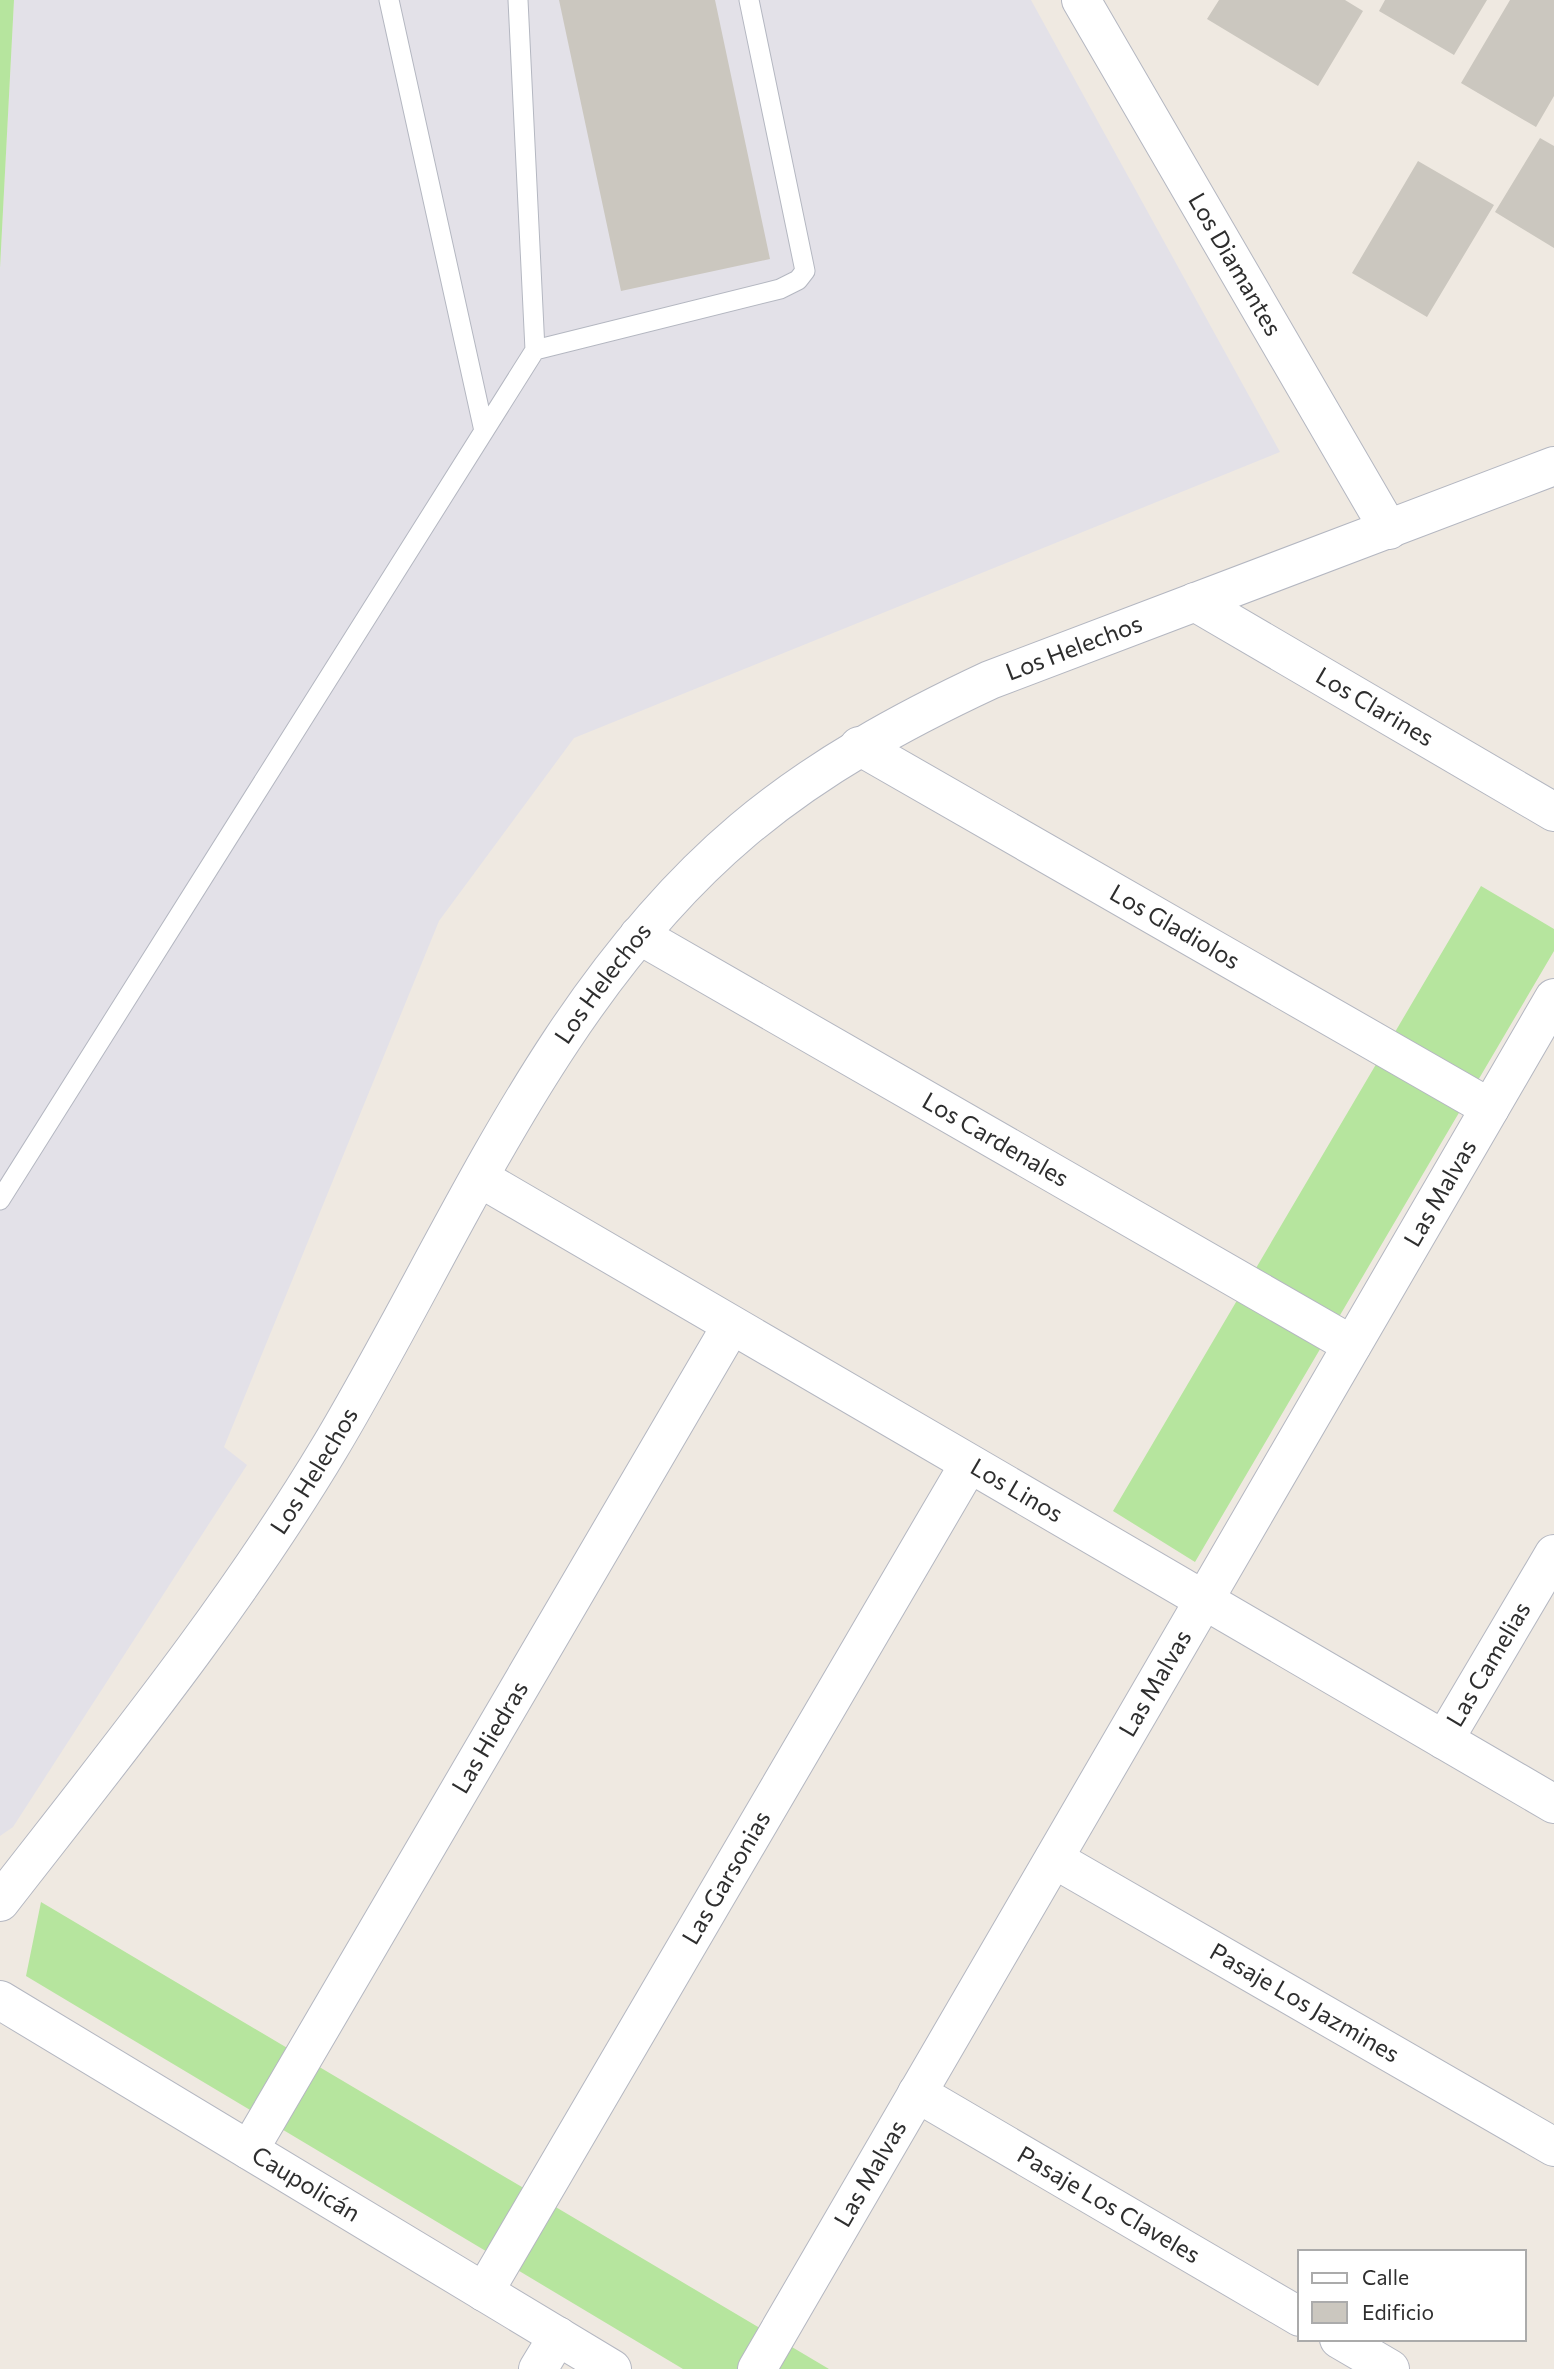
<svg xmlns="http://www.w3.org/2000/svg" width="1554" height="2369" font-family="Commissioner,sans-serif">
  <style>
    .industrial { fill: #e3e1e8 }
    .grass { fill: #b6e59e }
    .building { fill: #cbc7bf }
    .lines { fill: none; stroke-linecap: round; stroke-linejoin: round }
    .lane-casing { stroke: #b4b7c1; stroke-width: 21 }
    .street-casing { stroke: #b4b7c1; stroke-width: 40 }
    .secondary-casing { stroke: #b4b7c1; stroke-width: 40 }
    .lane { stroke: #fff; stroke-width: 19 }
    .street { stroke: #fff; stroke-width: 38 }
    .secondary { stroke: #fff; stroke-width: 38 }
    .labels { text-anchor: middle; stroke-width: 7; stroke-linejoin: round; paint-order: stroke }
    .street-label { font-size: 24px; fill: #2e2e2e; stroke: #fff }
  </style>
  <rect width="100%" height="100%" fill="#efe9e1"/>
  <!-- industrial -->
  <path class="industrial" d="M14 0H1031L1280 452 574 738 439 921 224 1447 247 1465 13 1827 0 1836V268Z"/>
  <!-- grass -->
  <path class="grass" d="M0 0H14L0 268Z
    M1481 886 1554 929V951L1195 1562 1113 1511Z
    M41 1902 829 2369H683L26 1976Z"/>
  <!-- building -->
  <path class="building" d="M559 0H715L770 259 621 291Z
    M1219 0H1345L1363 11 1318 86 1207 19Z
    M1385 0H1487L1454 55 1379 11Z
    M1510 0H1554V96L1536 127 1461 83Z
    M1540 138 1554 146V248L1495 212Z
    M1418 161 1494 205 1427 317 1352 273Z"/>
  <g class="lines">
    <defs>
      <path id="lane" d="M389 0 484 431
        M535 350 780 289 798 280 805 271 749 0
        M0 1200 535 350 518 0"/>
      <g id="street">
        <path id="s1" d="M1081 0 1389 530"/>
        <path id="s2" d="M1195 602 1554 812"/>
        <path id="s3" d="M859 746 1490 1108"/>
        <path id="s4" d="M639 935 1352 1345"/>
        <path id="s5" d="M480 1178 1554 1804"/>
        <path id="s6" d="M1444 1740 1554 1554"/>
        <path id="s7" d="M1054 1859 1554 2147"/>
        <path id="s8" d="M917 2093 1300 2317"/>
        <path id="s9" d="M249 2150 731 1326"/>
        <path id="s10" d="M484 2292 969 1464"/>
        <path d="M1339 2339 1390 2369"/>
        <path d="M538 2369 558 2336"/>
        <path id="s11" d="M757 2369 1554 998"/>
      </g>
      <g id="secondary">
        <path id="s12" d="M0 1902C115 1754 233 1609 330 1447 456 1236 551 992 743 830 818 767 902 721 990 680L1554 466"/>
        <path id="s13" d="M0 2000 612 2369"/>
      </g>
    </defs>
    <!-- lane casing -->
    <use href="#lane" class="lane-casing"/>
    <!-- street casing -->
    <use href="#street" class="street-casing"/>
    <!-- secondary casing -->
    <use href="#secondary" class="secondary-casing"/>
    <!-- lane -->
    <use href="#lane" class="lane"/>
    <!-- street -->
    <use href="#street" class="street"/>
    <!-- secondary -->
    <use href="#secondary" class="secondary"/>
  </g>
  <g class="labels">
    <!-- street labels -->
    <g class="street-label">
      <text dy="8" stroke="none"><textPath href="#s1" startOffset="306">Los Diamantes</textPath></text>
      <text dy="8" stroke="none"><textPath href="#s12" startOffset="1689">Los Helechos</textPath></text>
      <text dy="8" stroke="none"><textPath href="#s2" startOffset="208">Los Clarines</textPath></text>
      <text dy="8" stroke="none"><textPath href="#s3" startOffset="364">Los Gladiolos</textPath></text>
      <text dy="8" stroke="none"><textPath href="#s12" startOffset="1101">Los Helechos</textPath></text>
      <text dy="8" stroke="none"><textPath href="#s4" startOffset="411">Los Cardenales</textPath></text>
      <text dy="8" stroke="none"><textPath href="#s11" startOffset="1360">Las Malvas</textPath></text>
      <text dy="8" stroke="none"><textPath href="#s12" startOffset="534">Los Helechos</textPath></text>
      <text dy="8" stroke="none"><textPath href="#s5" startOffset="621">Los Linos</textPath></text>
      <text dy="8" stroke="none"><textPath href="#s6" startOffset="88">Las Camelias</textPath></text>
      <text dy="8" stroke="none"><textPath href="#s11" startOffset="793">Las Malvas</textPath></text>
      <text dy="8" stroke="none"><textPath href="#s9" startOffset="478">Las Hiedras</textPath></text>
      <text dy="8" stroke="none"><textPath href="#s10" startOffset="480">Las Garsonias</textPath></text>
      <text dy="8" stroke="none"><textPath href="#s7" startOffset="289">Pasaje Los Jazmines</textPath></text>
      <text dy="8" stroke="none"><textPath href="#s11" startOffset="226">Las Malvas</textPath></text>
      <text dy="8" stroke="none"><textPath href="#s13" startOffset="357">Caupolicán</textPath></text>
      <text dy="8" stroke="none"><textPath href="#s8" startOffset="222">Pasaje Los Claveles</textPath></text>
    </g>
  </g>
  <!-- legend -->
  <rect x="1298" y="2250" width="228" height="91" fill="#ffffff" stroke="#ababab" stroke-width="2"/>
  <rect x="1312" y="2273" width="35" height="10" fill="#ffffff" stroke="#ababab" stroke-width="2"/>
  <text x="1362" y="2285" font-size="21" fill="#2e2e2e">Calle</text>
  <rect x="1312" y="2302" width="35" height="21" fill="#cbc7bf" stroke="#ababab" stroke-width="2"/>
  <text x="1362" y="2320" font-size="21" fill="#2e2e2e">Edificio</text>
</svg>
